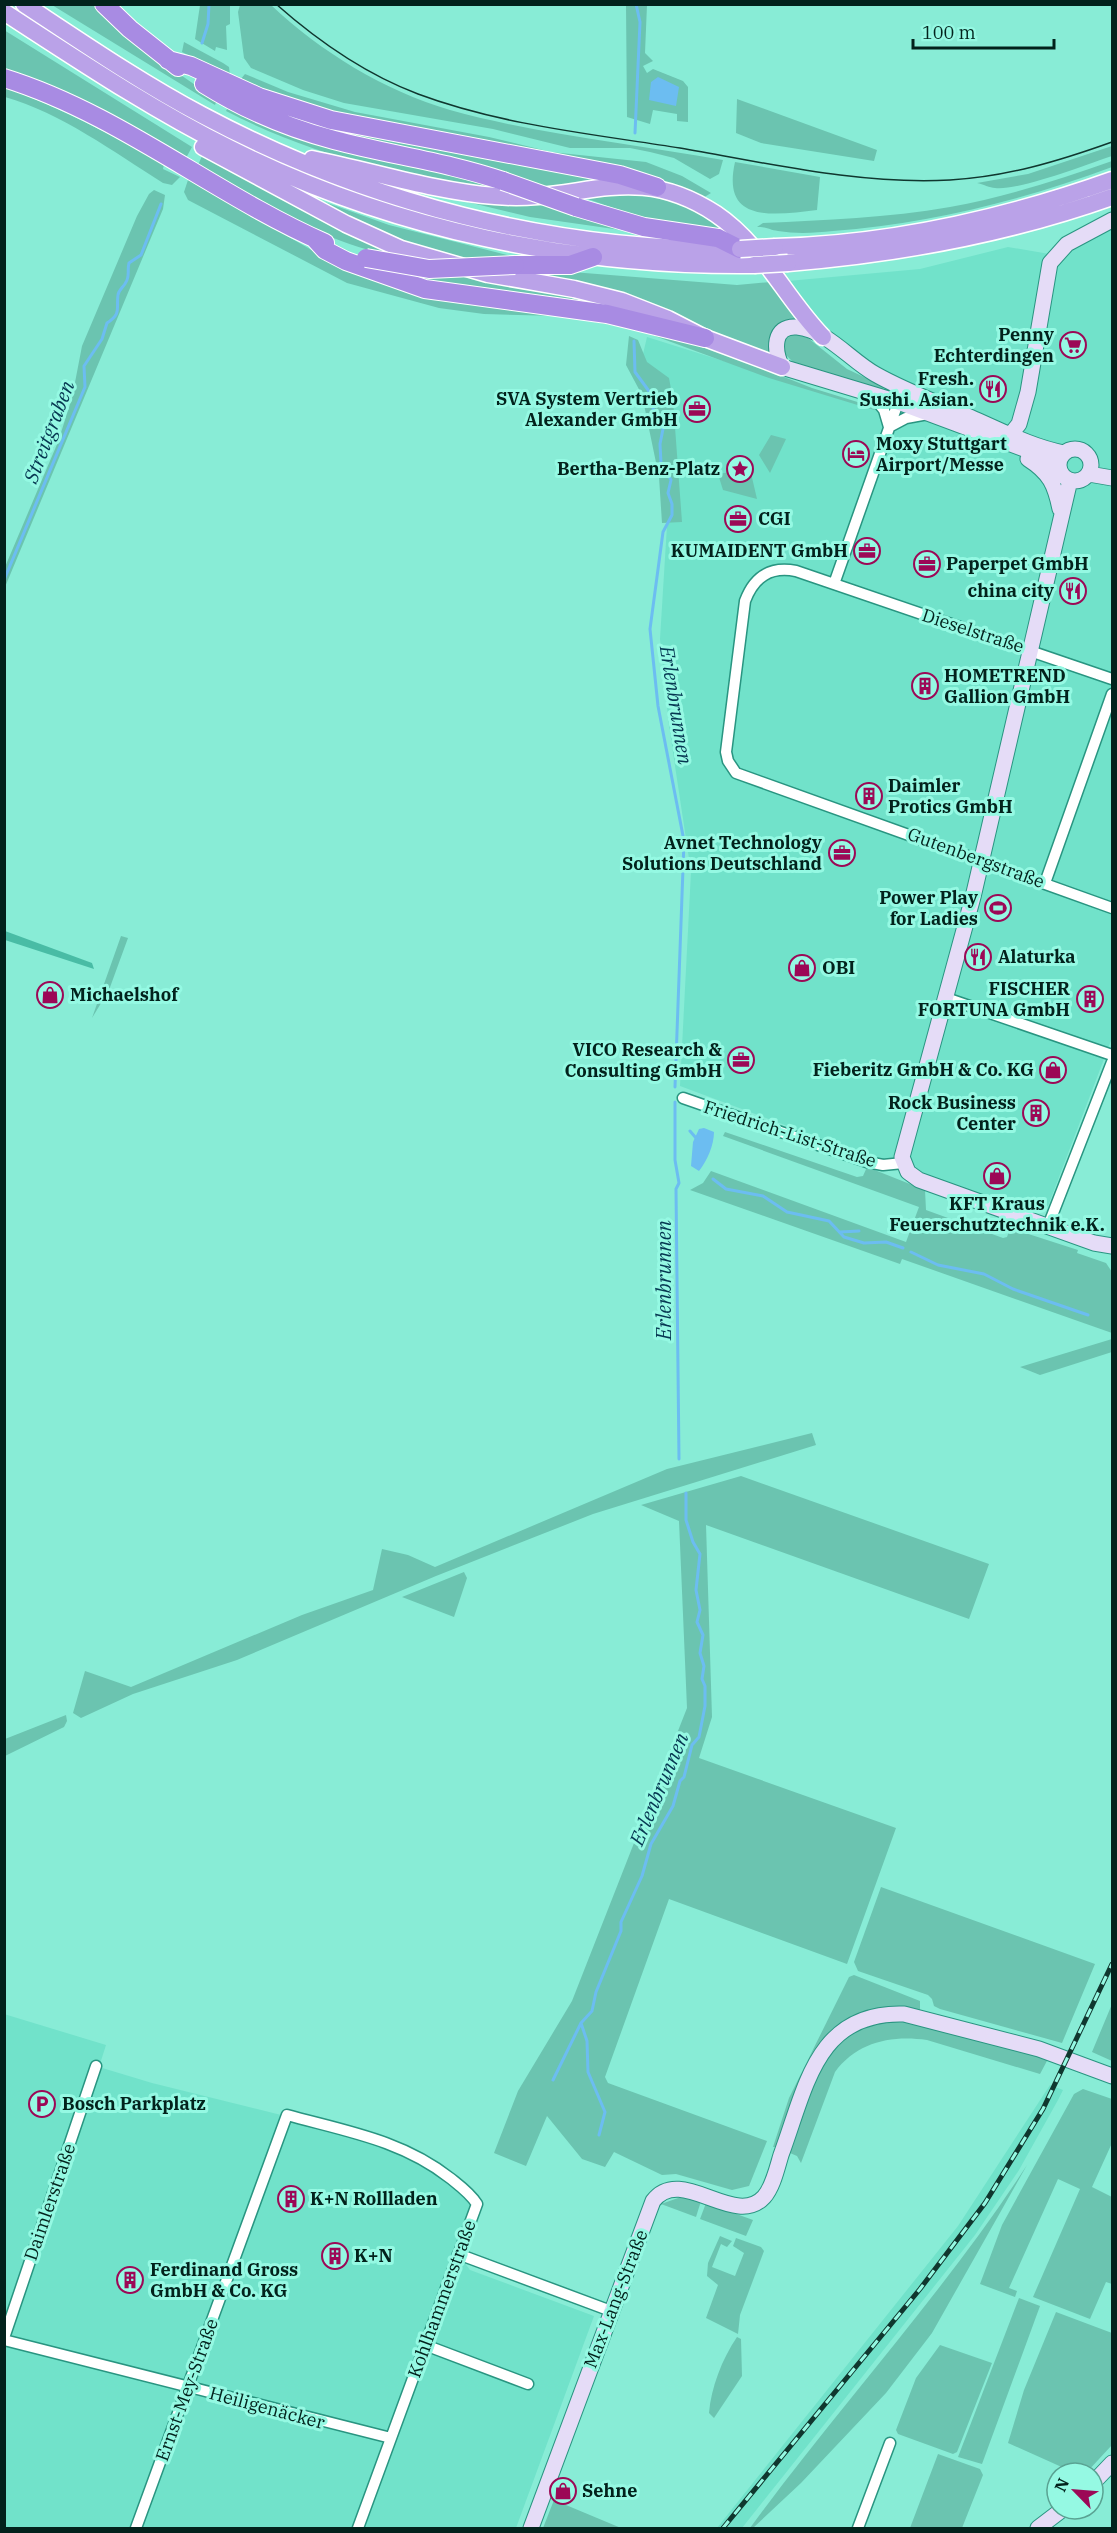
<svg xmlns="http://www.w3.org/2000/svg" width="1117" height="2533" font-family="'IBM Plex Serif',serif">
  <style>
    .built { fill: #71e2ca }
    .green { fill: #6bc4b0 }
    .forest { fill: #49bca5 }
    .water { fill: #6cbdf1 }
    .lines { fill: none; stroke-linecap: round; stroke-linejoin: round }
    .stream { stroke: #6cbdf1; stroke-width: 3 }
    .minor-casing { stroke: #299581; stroke-width: 13 }
    .secondary-casing { stroke: #299581; stroke-width: 17 }
    .trunk-casing { stroke: #fff; stroke-width: 19 }
    .motorway-casing { stroke: #fff; stroke-width: 20 }
    .minor { stroke: #fff; stroke-width: 10 }
    .secondary { stroke: #e5dcf7; stroke-width: 15 }
    .trunk { stroke: #baa2e8; stroke-width: 16 }
    .motorway { stroke: #a88be3; stroke-width: 18 }
    .tram { stroke: #10372f; stroke-width: 1.5 }
    .rail-casing { stroke: #10372f; stroke-width: 5 }
    .rail { stroke: #95f9e3; stroke-width: 3; stroke-dasharray: 9; stroke-linecap: butt }
    .trunk-bridge-casing { stroke: #fff; stroke-width: 19; stroke-linecap: butt }
    .motorway-bridge-casing { stroke: #fff; stroke-width: 20; stroke-linecap: butt }
    .trunk-bridge { stroke: #baa2e8; stroke-width: 16 }
    .motorway-bridge { stroke: #a88be3; stroke-width: 18 }
    .labels { text-anchor: middle; stroke-width: 6; stroke-linejoin: round; paint-order: stroke }
    .poi-label { font-size: 18px; font-weight: bold; fill: #02221c; stroke: #95f9e3; text-anchor: start }
    .street-label { font-size: 18px; fill: #02221c; stroke: #95f9e3 }
    .water-label { font-size: 20px; font-style: italic; fill: #063751; stroke: #95f9e3 }
  </style>
  <rect width="100%" height="100%" fill="#88ecd6"/>
  <!-- built -->
  <path class="built" d="M1112 227V1038L1048 1206 1033 1212 879 1160 680 1086 691 872 669 726 660 639 669 493 643 354 647 337 880 410 894 375 859 356 831 333 788 281 920 269 1008 247 1061 256Z
    M4 2014 106 2045 99 2067 152 2083 386 2141 474 2198 458 2254 470 2270 594 2316 516 2528H5Z
    M1050 2085 1063 2090 1058 2100 1019 2170 975 2235 742 2528H717L958 2226Z"/>
  <!-- green -->
  <path class="green" d="M52 5H95C133 41 174 71 217 100L215 105Z
    M200 5H230V24L226 26 227 50 216 47 215 51 195 39Z
    M240 5H271C321 52 383 90 450 110 536 134 634 144 723 160L719 174 710 179 674 158 650 152 630 148H570L493 129 344 103 303 90 251 68 244 58 238 12Z
    M626 5H647L645 53 653 61 643 66 647 73 653 69 683 81 688 87V122L677 121V114L653 110 650 124 627 117Z
    M4 30 192 147 186 158 5 71Z
    M184 42 223 63 229 67 230 76 182 52Z
    M245 74 288 92 355 112 489 137 551 152 646 162 682 176 711 193 703 198 660 180 330 115 240 80Z
    M4 87C61 108 112 135 164 164L163 169 180 177 172 185 163 183C114 152 61 113 5 97Z
    M242 96 337 129 608 181 554 190 479 164 352 138 297 121Z
    M737 99 877 150 874 161 761 143 736 133Z
    M229 105 437 167 501 190C406 177 312 156 226 111Z
    M1112 146V156C1088 164 1019 191 995 188 990 188 983 184 977 183L1028 174Z
    M203 154 356 234 355 238 396 256C324 244 261 201 198 165Z
    M1112 161V167C1024 200 927 224 833 231 815 233 796 234 778 231 770 230 767 227 757 227L763 223C825 220 888 218 950 207 1005 197 1059 180 1112 161Z
    M735 162 820 177 817 210C774 215 721 224 735 162Z
    M188 180 317 253 360 273 564 310 686 338 812 388 877 408 874 410 769 378 636 329 559 316 484 314 439 308 347 283 188 200 184 192Z
    M154 190 165 195 163 209 5 587V567L58 442 72 398 82 346 137 216 149 194Z
    M619 190 677 201 720 225 722 230 653 222 585 198Z
    M294 191 389 225 511 256 454 261 421 251Z
    M422 191 535 202 628 231 530 217Z
    M383 268 468 276 502 285 505 282 628 309 449 287Z
    M572 272 737 285 771 282 803 323H792L771 357 557 277 529 273Z
    M796 334 808 338 847 369 881 385 884 387 882 391 795 364 782 351 786 337Z
    M629 336 638 340 647 362 669 378 673 400 682 522 662 523 659 477 642 395 626 365Z
    M771 435 786 439 770 473 759 455Z
    M750 469 757 499 723 490 718 474Z
    M121 936 128 938 109 990 92 1018Z
    M725 1132 857 1177 863 1176 867 1167 925 1190 926 1210 1003 1238 1007 1237 1010 1228 1078 1250 1077 1253 1106 1263 1112 1272V1333L902 1259 900 1264 690 1190 703 1183 711 1171 906 1242 919 1207 723 1136Z
    M1112 1339V1352L1040 1375 1020 1367Z
    M812 1433 816 1445 593 1514 436 1576 237 1660 133 1694 81 1718 73 1713 85 1671 131 1687 302 1615 373 1590 382 1549 408 1555 435 1567 667 1469Z
    M741 1476 989 1564 969 1619 706 1525 712 1717 699 1758 896 1828 847 1964 669 1899 605 2077 608 2083 767 2141 749 2186 732 2190 676 2174 662 2175 614 2152 605 2167 582 2159 547 2116 526 2166 494 2153 518 2091 572 2001 687 1708 679 1521 641 1505Z
    M464 1572 467 1578 454 1617 402 1597Z
    M66 1715 67 1721 64 1727 5 1756V1739Z
    M881 1887 1095 1964 1062 2043 940 2009 934 2006 932 1999 928 1995 858 1971 854 1962Z
    M854 1975 920 2001V2010L877 2009 863 2012 846 2020 776 2147H773L789 2098 849 1977Z
    M1112 2004V2061L1092 2052Z
    M895 2020 917 2023 1048 2059 1040 2074 927 2040C891 2035 857 2042 835 2072L801 2163 797 2156 790 2153C801 2112 817 2048 858 2027 868 2022 884 2022 895 2020Z
    M1083 2089 1112 2099V2143L1092 2187 1112 2197V2284L1106 2282 1090 2319 1033 2297 1080 2189 1058 2179 1009 2288 1017 2291 1015 2297 980 2284 1002 2225 1074 2094Z
    M1027 2165 932 2333 886 2393 801 2483 753 2528H750C840 2405 944 2293 1027 2165Z
    M681 2197 701 2201 696 2217 661 2204Z
    M706 2203 753 2220 746 2236 700 2219Z
    M720 2236 732 2241 727 2247 721 2244 712 2267 735 2276 744 2253 733 2246 736 2238 761 2247 764 2251 740 2315 738 2334 706 2318 718 2285 707 2276 708 2263Z
    M1019 2298 1040 2306 982 2464 958 2457Z
    M1056 2312 1112 2333V2445L1086 2473H1075L1008 2443 1024 2390Z
    M737 2337 741 2339 742 2376 714 2418 709 2413C711 2388 722 2359 737 2337Z
    M940 2345 992 2363 957 2452 953 2454 898 2434 896 2430 916 2378Z
    M938 2454 980 2469 983 2475 962 2528H910Z
    M554 2500 621 2528H543Z"/>
  <!-- forest -->
  <path class="forest" d="M5 931 92 963 94 969 5 940Z"/>
  <!-- water -->
  <path class="water" d="M658 77 679 87 676 106 649 100 651 82Z
    M704 1128 714 1132C714 1145 707 1161 699 1171L691 1166 693 1142 699 1129Z"/>
  <g class="lines">
    <!-- stream -->
    <path class="stream" d="M202 43 208 24 209 4
      M635 133 640 22 636 4
      M634 341 635 372 654 398 653 412 663 429 660 444 661 463 671 480 668 493 672 504V515L663 532 650 629 658 706 684 841 675 1087
      M4 580 85 387 84 366 102 339 107 323C122 314 116 308 118 295 119 289 124 287 126 282 130 276 127 270 129 263L141 255 161 204
      M675 1102V1160L679 1183 676 1189 679 1459
      M690 1131 696 1138
      M713 1179 726 1189 763 1196 787 1212 829 1221 844 1237 864 1243 886 1242 903 1248
      M840 1232 859 1231
      M911 1252 938 1265 984 1274 1013 1289 1088 1315
      M581 2023 587 2041 588 2072 605 2112 599 2135
      M553 2080 581 2023 592 2011 596 1992 621 1931V1922L642 1876 651 1844 673 1806 680 1781 684 1777 692 1745 699 1737 705 1706V1686L702 1679 704 1666 700 1653 703 1635 697 1622 700 1610 696 1590 700 1554 693 1542 686 1520V1493"/>
    <defs>
      <path id="minor" d="M871 394 884 410 889 427
        M889 427 906 418 928 414
        M834 584 900 397
        M1112 679 796 571C770 566 754 577 745 601L726 752 728 761 736 773 1112 908
        M1045 883 1112 694
        M946 998 1112 1055
        M683 1098 867 1162 883 1165 903 1163
        M1048 1226 1112 1062
        M458 2254 611 2311
        M4 2338 96 2066
        M4 2340 391 2438
        M425 2345 528 2384
        M136 2528 287 2115C345 2131 402 2140 450 2178 460 2186 470 2193 477 2204L358 2528
        M858 2528 890 2443"/>
      <path id="secondary" d="M1007 439 1019 424 1028 392 1050 263 1067 244 1112 220
        M1059 465a16 16 0 1 1 32 0a16 16 0 1 1-32 0Z
        M1028 459C1050 473 1055 485 1060 509
        M1059 466 1032 452 898 402 782 367C774 351 772 325 797 327 827 330 850 360 875 374 905 391 938 403 970 417 1000 430 1032 447 1064 453
        M1089 474 1112 478
        M1070 480 973 897 902 1157 908 1172 919 1180 1094 1243 1112 1246
        M1093 2483 1112 2463
        M531 2528 653 2201C681 2164 735 2229 764 2197 773 2187 777 2168 781 2155 806 2088 816 2011 904 2014L1039 2049 1112 2076
        M1038 2528 1063 2509"/>
      <path id="trunk" d="M24 4C83 43 140 82 202 115 367 203 553 251 740 249
        M4 12C78 60 151 109 229 148 392 230 573 267 754 265
        M203 147 346 224 401 249 488 274 574 289 622 301 668 319 705 338 782 367
        M312 159C373 171 433 191 495 196 580 204 633 159 716 214 762 245 785 298 823 337
        M775 247C890 244 1005 218 1112 180
        M788 263C899 254 1008 234 1112 197"/>
      <path id="motorway" d="M104 4 130 29 178 67
        M168 60 191 66 259 97 331 120 620 175 657 187
        M4 78C120 114 215 195 325 243
        M204 84C244 109 288 128 334 140 390 155 447 162 503 181
        M576 207 644 227 718 238 740 249
        M314 238 325 250 346 261 425 289 607 314 705 338
        M515 265H570L593 257"/>
    </defs>
    <!-- minor casing -->
    <use href="#minor" class="minor-casing"/>
    <!-- secondary casing -->
    <use href="#secondary" class="secondary-casing"/>
    <!-- trunk casing -->
    <use href="#trunk" class="trunk-casing"/>
    <!-- motorway casing -->
    <use href="#motorway" class="motorway-casing"/>
    <!-- minor -->
    <use href="#minor" class="minor"/>
    <!-- secondary -->
    <use href="#secondary" class="secondary"/>
    <!-- trunk -->
    <use href="#trunk" class="trunk"/>
    <!-- motorway -->
    <use href="#motorway" class="motorway"/>
    <!-- tram -->
    <path class="tram" d="M276 4C319 42 365 74 418 94 501 125 592 134 680 148 768 163 859 185 950 180 1006 177 1059 161 1112 142"/>
    <defs>
      <path id="rail" d="M723 2528 920 2289 985 2203 1043 2109 1112 1964"/>
    </defs>
    <!-- rail casing -->
    <use href="#rail" class="rail-casing"/>
    <!-- rail -->
    <use href="#rail" class="rail"/>
    <defs>
      <path id="trunk-bridge" d="M740 249 775 247
        M754 265 788 263"/>
      <path id="motorway-bridge" d="M503 181 576 207
        M366 258 429 269 515 265"/>
    </defs>
    <!-- trunk-bridge casing -->
    <use href="#trunk-bridge" class="trunk-bridge-casing"/>
    <!-- motorway-bridge casing -->
    <use href="#motorway-bridge" class="motorway-bridge-casing"/>
    <!-- trunk-bridge -->
    <use href="#trunk-bridge" class="trunk-bridge"/>
    <!-- motorway-bridge -->
    <use href="#motorway-bridge" class="motorway-bridge"/>
  </g>
  <!-- icons -->
  <defs>
    <symbol id="supermarket-ring" viewBox="-11 -11 22 22"><circle r="9.5" fill="#95f9e3" stroke="#9c0856" stroke-width="1.5"/><path d="M-6-5.5h2.5l.6 2H6L4.5 2H-2.5L-4.4-4H-6ZM-1.5 3.2a1.3 1.3 0 1 0 .1 0ZM3 3.2a1.3 1.3 0 1 0 .1 0Z" fill="#9c0856"/></symbol>
    <symbol id="restaurant-ring" viewBox="-11 -11 22 22"><circle r="9.5" fill="#95f9e3" stroke="#9c0856" stroke-width="1.5"/><path d="M-5-6h1v4h1v-4h1v4h1v-4h1v5L-1.5 .5V6h-2V.5L-5-1ZM5-6V6H3V1.5H1.5Q1.5-4 5-6Z" fill="#9c0856"/></symbol>
    <symbol id="office-ring" viewBox="-11 -11 22 22"><circle r="9.5" fill="#95f9e3" stroke="#9c0856" stroke-width="1.5"/><path d="M-6-3h4V-5.5h4V-3h4V5H-6ZM-1-4.5V-3h2v-1.5ZM-6 0V1H6V0Z" fill="#9c0856"/></symbol>
    <symbol id="hotel-ring" viewBox="-11 -11 22 22"><circle r="9.5" fill="#95f9e3" stroke="#9c0856" stroke-width="1.5"/><path d="M-6-4.5h1.5V1H6V5H4.5V3h-9V5H-6ZM-4 0a1.8 1.8 0 1 1 3.6 0ZM.5 0V-2.5h3Q6-2.5 6 0Z" fill="#9c0856"/></symbol>
    <symbol id="sight-ring" viewBox="-11 -11 22 22"><circle r="9.5" fill="#95f9e3" stroke="#9c0856" stroke-width="1.5"/><path d="M0-6L1.8-2.2L6-1.7L2.9 1.2L3.7 5.4L0 3.3L-3.7 5.4L-2.9 1.2L-6-1.7L-1.8-2.2Z" fill="#9c0856"/></symbol>
    <symbol id="building-ring" viewBox="-11 -11 22 22"><circle r="9.5" fill="#95f9e3" stroke="#9c0856" stroke-width="1.5"/><path d="M-4-6H4V6H1V3H-1V6H-4ZM-2.5-4.3h1.7v1.8h-1.7ZM.8-4.3h1.7v1.8H.8ZM-2.5-1h1.7V.8h-1.7ZM.8-1h1.7V.8H.8Z" fill="#9c0856"/></symbol>
    <symbol id="stadium-ring" viewBox="-11 -11 22 22"><circle r="9.5" fill="#95f9e3" stroke="#9c0856" stroke-width="1.5"/><path d="M0-5a6.5 5 0 1 0 0 10a6.5 5 0 1 0 0-10ZM-3.5-1.8h7v3.6h-7Z" fill="#9c0856"/></symbol>
    <symbol id="shop-ring" viewBox="-11 -11 22 22"><circle r="9.5" fill="#95f9e3" stroke="#9c0856" stroke-width="1.5"/><path d="M-5-2.5h2.3a2.7 3.5 0 0 1 5.4 0H5L5.5 6h-11ZM-1.5-2.5h3a1.5 2.3 0 0 0-3 0Z" fill="#9c0856"/></symbol>
    <symbol id="parking-ring" viewBox="-11 -11 22 22"><circle r="9.5" fill="#95f9e3" stroke="#9c0856" stroke-width="1.5"/><path d="M-3.5-5.5H1a3.5 3.5 0 0 1 0 7H-1V5.5H-3.5ZM-1-3.4V-.6H.8a1.4 1.4 0 0 0 0-2.8Z" fill="#9c0856"/></symbol>
  </defs>
  <g fill-rule="evenodd">
    <use href="#supermarket-ring" x="1058" y="330" width="30" height="30"/>
    <use href="#restaurant-ring" x="978" y="374" width="30" height="30"/>
    <use href="#office-ring" x="682" y="394" width="30" height="30"/>
    <use href="#hotel-ring" x="841" y="439" width="30" height="30"/>
    <use href="#sight-ring" x="725" y="454" width="30" height="30"/>
    <use href="#office-ring" x="723" y="504" width="30" height="30"/>
    <use href="#office-ring" x="852" y="536" width="30" height="30"/>
    <use href="#office-ring" x="912" y="549" width="30" height="30"/>
    <use href="#restaurant-ring" x="1058" y="576" width="30" height="30"/>
    <use href="#building-ring" x="910" y="671" width="30" height="30"/>
    <use href="#building-ring" x="854" y="781" width="30" height="30"/>
    <use href="#office-ring" x="827" y="838" width="30" height="30"/>
    <use href="#stadium-ring" x="983" y="893" width="30" height="30"/>
    <use href="#restaurant-ring" x="963" y="942" width="30" height="30"/>
    <use href="#shop-ring" x="787" y="953" width="30" height="30"/>
    <use href="#shop-ring" x="35" y="980" width="30" height="30"/>
    <use href="#building-ring" x="1075" y="984" width="30" height="30"/>
    <use href="#office-ring" x="726" y="1045" width="30" height="30"/>
    <use href="#shop-ring" x="1038" y="1055" width="30" height="30"/>
    <use href="#building-ring" x="1021" y="1098" width="30" height="30"/>
    <use href="#shop-ring" x="982" y="1161" width="30" height="30"/>
    <use href="#parking-ring" x="27" y="2089" width="30" height="30"/>
    <use href="#building-ring" x="276" y="2184" width="30" height="30"/>
    <use href="#building-ring" x="320" y="2241" width="30" height="30"/>
    <use href="#building-ring" x="115" y="2265" width="30" height="30"/>
    <use href="#shop-ring" x="548" y="2476" width="30" height="30"/>
  </g>
  <g class="labels">
    <!-- poi labels -->
    <g class="poi-label">
      <text x="1054" y="341" text-anchor="end">Penny<tspan x="1054" dy="21">Echterdingen</tspan></text>
      <text x="974" y="385" text-anchor="end">Fresh.<tspan x="974" dy="21">Sushi. Asian.</tspan></text>
      <text x="678" y="405" text-anchor="end">SVA System Vertrieb<tspan x="678" dy="21">Alexander GmbH</tspan></text>
      <text x="876" y="450">Moxy Stuttgart<tspan x="876" dy="21">Airport/Messe</tspan></text>
      <text x="720" y="475" text-anchor="end">Bertha-Benz-Platz</text>
      <text x="758" y="525">CGI</text>
      <text x="848" y="557" text-anchor="end">KUMAIDENT GmbH</text>
      <text x="946" y="570">Paperpet GmbH</text>
      <text x="1054" y="597" text-anchor="end">china city</text>
      <text x="944" y="682">HOMETREND<tspan x="944" dy="21">Gallion GmbH</tspan></text>
      <text x="888" y="792">Daimler<tspan x="888" dy="21">Protics GmbH</tspan></text>
      <text x="822" y="849" text-anchor="end">Avnet Technology<tspan x="822" dy="21">Solutions Deutschland</tspan></text>
      <text x="978" y="904" text-anchor="end">Power Play<tspan x="978" dy="21">for Ladies</tspan></text>
      <text x="998" y="963">Alaturka</text>
      <text x="822" y="974">OBI</text>
      <text x="1070" y="995" text-anchor="end">FISCHER<tspan x="1070" dy="21">FORTUNA GmbH</tspan></text>
      <text x="70" y="1001">Michaelshof</text>
      <text x="722" y="1056" text-anchor="end">VICO Research &amp;<tspan x="722" dy="21">Consulting GmbH</tspan></text>
      <text x="1034" y="1076" text-anchor="end">Fieberitz GmbH &amp; Co. KG</text>
      <text x="1016" y="1109" text-anchor="end">Rock Business<tspan x="1016" dy="21">Center</tspan></text>
      <text x="997" y="1210" text-anchor="middle">KFT Kraus<tspan x="997" dy="21">Feuerschutztechnik e.K.</tspan></text>
      <text x="62" y="2110">Bosch Parkplatz</text>
      <text x="310" y="2205">K+N Rollladen</text>
      <text x="354" y="2262">K+N</text>
      <text x="150" y="2276">Ferdinand Gross<tspan x="150" dy="21">GmbH &amp; Co. KG</tspan></text>
      <text x="582" y="2497">Sehne</text>
    </g>
    <!-- street labels -->
    <g class="street-label">
      <text transform="translate(973 631) rotate(18)" y="6">Dieselstraße</text>
      <text transform="translate(976 858) rotate(20)" y="6">Gutenbergstraße</text>
      <text transform="translate(790 1134) rotate(18)" y="6">Friedrich-List-Straße</text>
      <text transform="translate(50 2202) rotate(-71)" y="6">Daimlerstraße</text>
      <text transform="translate(442 2299) rotate(-70)" y="6">Kohlhammerstraße</text>
      <text transform="translate(616 2299) rotate(-69)" y="6">Max-Lang-Straße</text>
      <text transform="translate(187 2390) rotate(-70)" y="6">Ernst-Mey-Straße</text>
      <text transform="translate(267 2408) rotate(15)" y="6">Heiligenäcker</text>
    </g>
    <!-- water labels -->
    <g class="water-label">
      <text transform="translate(49 432) rotate(-69)" y="7">Streitgraben</text>
      <text transform="translate(676 705) rotate(81)" y="7">Erlenbrunnen</text>
      <text transform="translate(664 1280) rotate(-90)" y="7">Erlenbrunnen</text>
      <text transform="translate(659 1789) rotate(-67)" y="7">Erlenbrunnen</text>
    </g>
  </g>
  <!-- border -->
  <rect width="1117" height="2533" fill="none" stroke="#02221c" stroke-width="12"/>
  <!-- north arrow -->
  <g transform="translate(1075 2491) rotate(295)"><circle r="28" fill="#95f9e3" stroke="#5aa393" stroke-width="1.5"/>
  <path d="M0-4.5L10 22L0 15L-10 22Z" fill="#9c0856"/>
  <text y="-9" font-size="16" font-weight="bold" text-anchor="middle" fill="#02221c">N</text>
  </g>
  <!-- scale -->
  <path d="M913 39v9h141v-9" fill="none" stroke="#02221c" stroke-width="3"/>
  <text x="922" y="39" font-size="18" fill="#02221c" stroke="#95f9e3" stroke-width="4.5" paint-order="stroke">100 m</text>
</svg>
